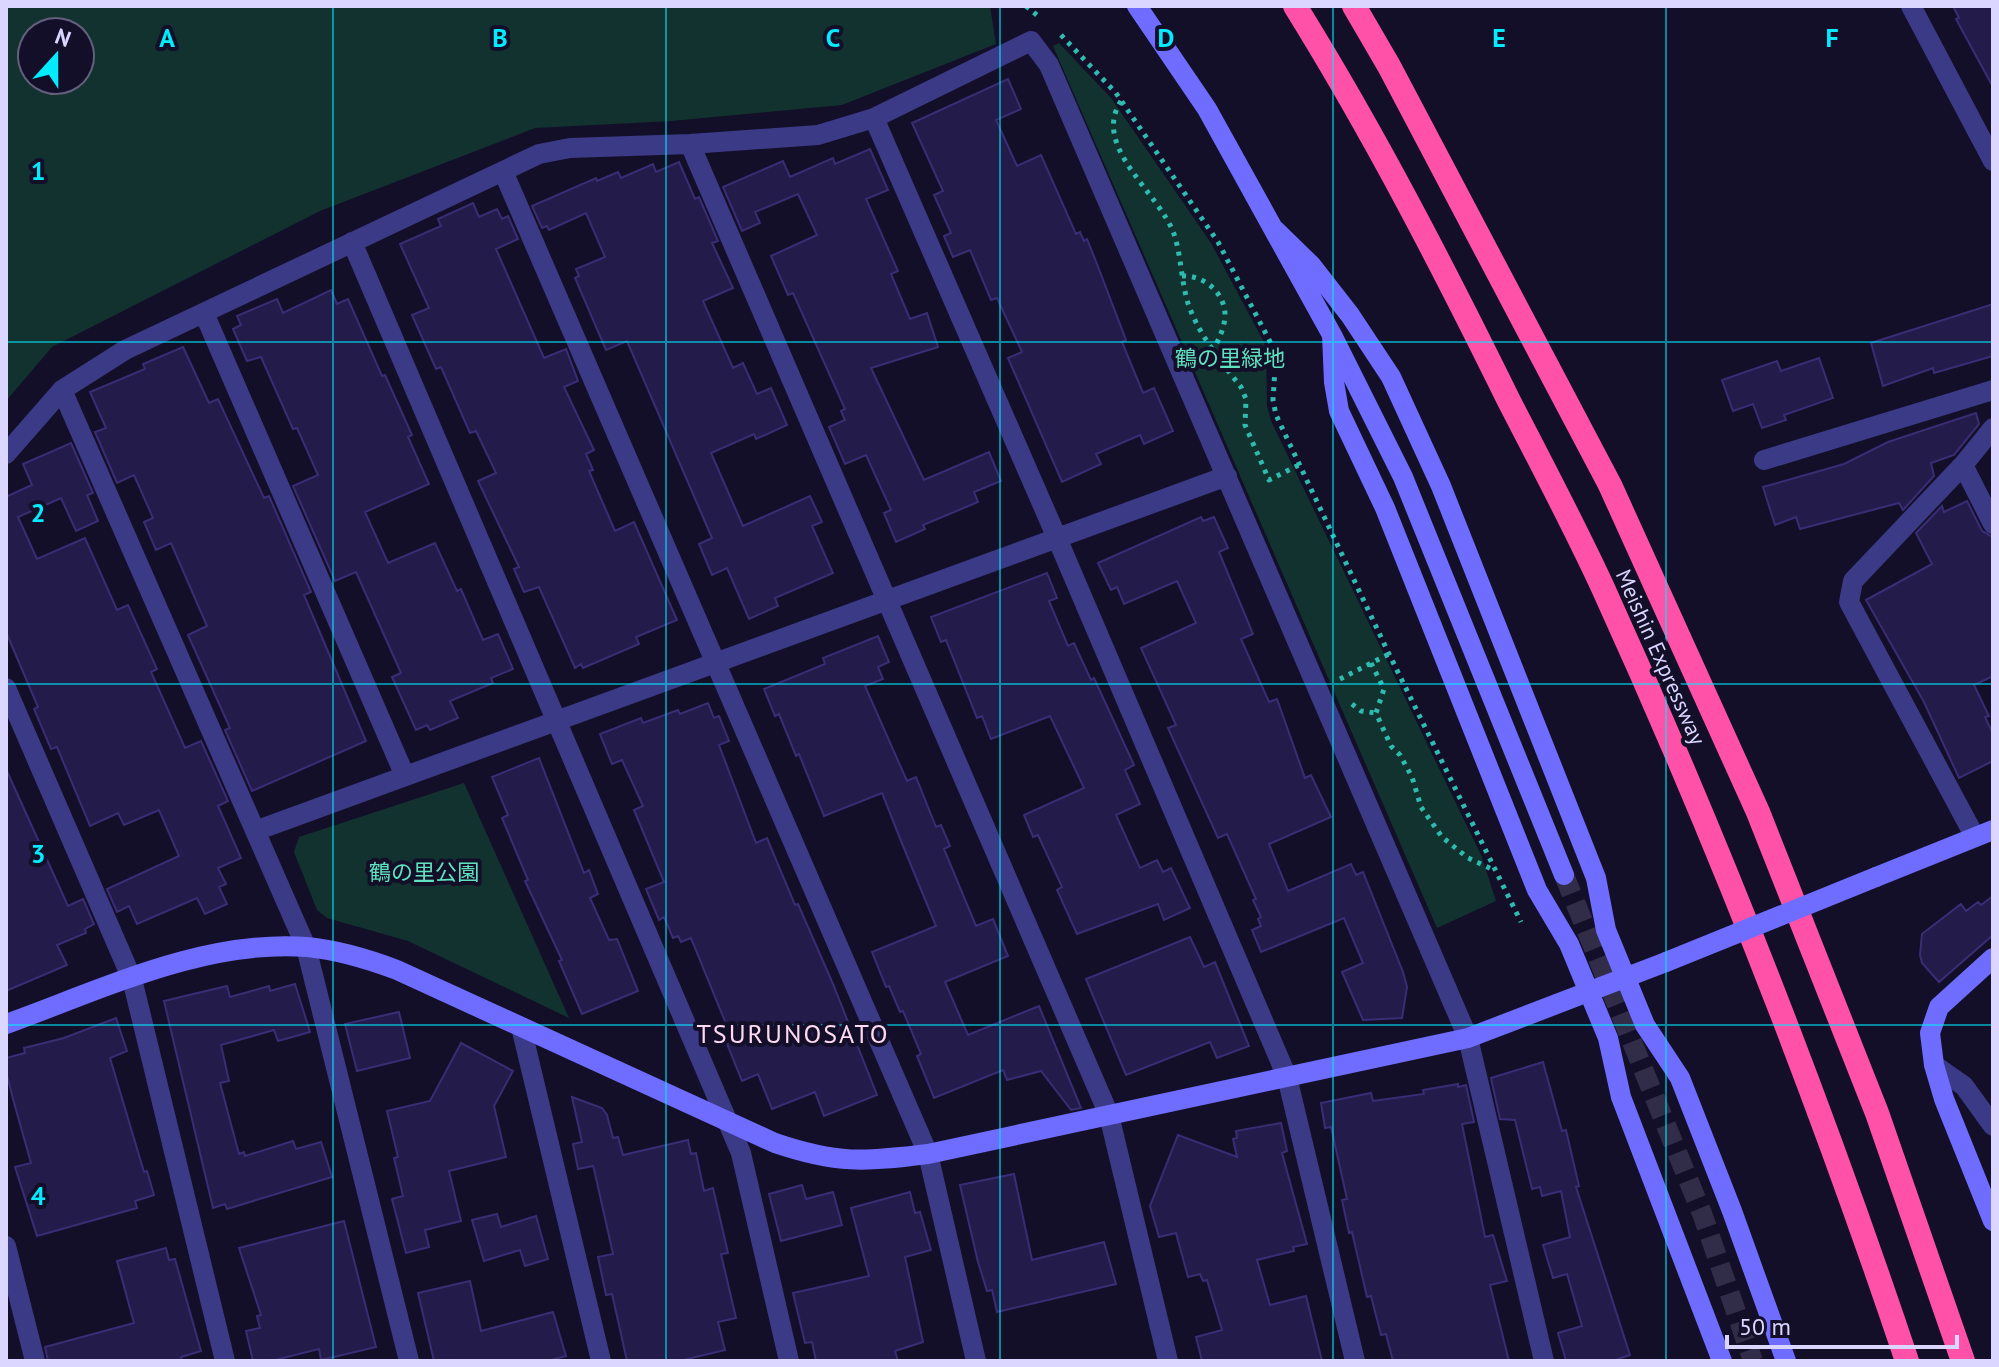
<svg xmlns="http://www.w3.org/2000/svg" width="1999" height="1367" font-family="'PT Sans','Noto Sans JP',sans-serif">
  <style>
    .green { fill: #123230; fill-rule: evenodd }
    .building { fill: #231b49; stroke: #3a2d75; stroke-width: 2 }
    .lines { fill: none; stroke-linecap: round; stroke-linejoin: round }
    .secondary-tunnel { stroke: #312d48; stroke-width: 20; stroke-dasharray: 20 10; stroke-linecap: butt }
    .path { stroke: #2ebbb0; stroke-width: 5; stroke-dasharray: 4 6; stroke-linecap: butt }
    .street { stroke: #3b3a87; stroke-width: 20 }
    .secondary { stroke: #6e6dff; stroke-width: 20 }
    .highway { stroke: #ff51a8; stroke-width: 24 }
    .secondary-bridge { stroke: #6e6dff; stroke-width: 20 }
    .grid { fill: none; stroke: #02ebff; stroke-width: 2; stroke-opacity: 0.55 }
    .labels { text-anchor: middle; stroke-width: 8; stroke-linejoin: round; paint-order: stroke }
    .park-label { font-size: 22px; fill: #5fe2bf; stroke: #130f28 }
    .street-label { font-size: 22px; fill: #dad6ff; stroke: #130f28 }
    .quarter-label { font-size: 26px; letter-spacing: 2px; fill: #ffd8f2; stroke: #130f28 }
    .grid-label { font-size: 26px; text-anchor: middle; font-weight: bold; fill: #02ebff; stroke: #130f28; stroke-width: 8; stroke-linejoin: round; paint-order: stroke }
  </style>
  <rect width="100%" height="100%" fill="#130f28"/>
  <!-- green -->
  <path class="green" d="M6 6H990L996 44 842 105 672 121 535 128 320 211 52 347 6 401ZM32 32H80V80H32Z
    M1059 43 1111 98 1211 243 1266 346 1267 406 1271 421 1481 855 1496 901 1437 928 1053 46Z
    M464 783 569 1018 408 941 327 918 317 910 294 852 299 837Z"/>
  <!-- building -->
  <path class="building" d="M1953 6H1993V87L1956 19 1959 18Z
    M1008 79 1021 109 996 120 1017 166 1041 155 1076 234 1080 232 1084 241 1087 239 1097 264 1126 340 1122 342 1143 393 1154 388 1173 431 1144 444 1140 435 1096 454 1101 464 1062 482 1008 358 1022 352 997 298 991 300 970 250 953 257 944 236 951 233 934 195 943 191 912 123Z
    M870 149 888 190 866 199 898 271 891 274 910 319 927 313 938 347 871 368 924 480 989 452 1001 481 974 492 978 502 923 525 925 529 896 542 884 513 891 510 866 455 845 464 829 427 845 420 841 411 845 409 793 293 788 295 771 256 817 235 798 194 755 212 760 223 742 231 723 187 783 161 790 177 833 158 835 164Z
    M679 162 695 199 699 197 718 241 712 243 733 288 703 301 733 368 743 363 757 394 771 388 787 425 756 439 754 434 711 453 743 526 810 496 822 522 812 526 833 573 775 598 778 606 749 619 727 568 712 575 699 544 712 538 627 341 606 350 575 278 579 276 576 269 605 257 586 213 549 230 547 226 542 228 532 206 596 178 597 181 618 172 621 178 653 164 656 172Z
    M473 203 479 217 497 209 502 219 508 216 518 239 496 249 544 358 566 349 578 381 564 387 594 450 586 454 593 470 589 471 615 531 634 522 677 620 636 637 639 644 583 668 581 664 575 668 539 587 524 592 514 569 519 567 478 481 496 473 476 431 470 433 441 367 436 369 412 315 429 308 400 244 441 226 438 219Z
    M331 290 337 304 348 299 382 376 385 375 412 435 408 437 429 484 365 512 388 563 435 543 457 591 461 589 483 640 498 634 513 669 491 678 493 683 450 701 458 718 430 730 427 725 416 730 392 677 401 673 356 572 335 581 293 486 318 475 297 428 293 429 261 357 247 361 233 329 241 325 237 316 277 299 283 313Z
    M1993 304V356L1934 373 1933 368 1883 386 1871 343Z
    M183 347 209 403 218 399 264 498 269 496 311 592 304 595 366 741 252 791 225 730 230 728 188 635 207 626 171 543 156 550 144 522 153 518 134 475 117 483 95 432 106 428 90 392 145 369 143 364Z
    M1819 358 1833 398 1784 415 1786 420 1762 428 1753 404 1733 411 1722 380 1777 361 1781 371Z
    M1976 413 1979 424 1954 455 1931 463 1934 476 1903 510 1899 503 1800 529 1796 517 1775 525 1763 487 1844 464 1888 442Z
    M71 443 93 493 87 495 98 521 76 531 61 498 18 517 37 559 85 538 117 610 128 605 157 669 151 672 185 748 201 741 228 801 218 806 241 858 218 868 226 884 219 887 227 904 205 914 197 898 137 924 129 906 117 912 107 889 179 856 159 810 124 825 118 813 90 826 57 747 51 749 34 709 38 707 6 632V491L8 496 32 485 23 464Z
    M1967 501 1982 531 1993 537V676L1974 685 1989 716 1985 717 1993 734V761L1959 778 1924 702 1866 600 1932 564 1916 533 1942 506 1944 512Z
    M1201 517 1203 521 1214 517 1228 548 1219 552 1253 634 1241 639 1269 702 1277 699 1305 778 1311 775 1331 817 1269 844 1288 891 1351 864 1356 875 1363 872 1403 972 1407 987 1402 1018 1363 1020 1342 972 1363 963 1344 918 1261 952 1252 930 1261 926 1258 919 1261 917 1253 900 1256 899 1227 834 1218 838 1168 728 1176 725 1141 648 1196 623 1177 581 1124 604 1117 587 1111 590 1098 563Z
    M1047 573 1057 598 1049 601 1068 646 1074 643 1091 680 1094 678 1134 765 1125 770 1140 804 1116 815 1140 868 1157 860 1163 872 1171 868 1190 908 1164 920 1158 904 1077 934 1057 890 1062 887 1038 835 1033 837 1024 815 1084 788 1050 716 991 739 982 716 977 718 946 640 941 642 931 617Z
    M878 636 889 662 878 667 883 679 865 686 907 781 916 777 936 827 941 825 950 846 944 849 976 926 993 919 1008 956 945 982 968 1035 1039 1006 1081 1108 1071 1110 1041 1071 1007 1080 1003 1070 934 1098 917 1056 921 1054 903 1011 900 1012 889 986 886 987 872 952 936 926 901 841 882 793 824 816 799 754 796 756 779 714 775 716 764 689 825 664 823 658Z
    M708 703 714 718 719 716 729 741 719 745 756 843 767 838 795 905 798 904 833 984 877 1095 824 1116 815 1092 772 1109 758 1074 742 1081 727 1044 733 1041 691 938 681 942 678 936 673 938 664 917 659 920 646 889 664 882 634 810 643 806 622 760 612 764 600 734 641 718 643 723 678 710 680 714Z
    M539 758 584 873 589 870 598 894 590 898 609 940 617 939 638 991 582 1014 559 961 562 960 525 881 528 880 502 818 508 815 492 777Z
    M6 769 68 906 83 899 94 924 85 929 86 933 57 945 67 965 6 991Z
    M1993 896V935L1939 982 1922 963 1920 955 1922 934 1961 904 1966 911 1978 902 1981 905Z
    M1190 937 1204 967 1215 962 1249 1046 1217 1058 1210 1042 1126 1075 1086 979Z
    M295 984 310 1032 278 1041 274 1030 221 1045 229 1081 220 1083 239 1154 244 1152 245 1156 293 1141 296 1149 321 1142 332 1177 227 1209 225 1204 213 1208 164 1001 227 986 230 997 269 986 270 991Z
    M399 1012 410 1058 357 1071 345 1024Z
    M116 1018 127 1051 110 1058 144 1172 147 1171 154 1195 135 1201 137 1208 37 1236 15 1167 31 1163 13 1099 6 1071V1058L25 1053 24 1048 64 1038Z
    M461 1043 513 1071 494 1106 506 1157 449 1171 461 1221 425 1230 429 1247 406 1253 392 1199 403 1196 394 1158 398 1157 387 1111 430 1101Z
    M1543 1062 1562 1131 1566 1130 1579 1186 1576 1187 1630 1355 1612 1361H1566L1558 1333 1582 1326 1567 1274 1553 1278 1543 1245 1570 1237 1561 1191 1542 1196 1540 1187 1532 1189 1515 1120 1500 1119 1491 1078Z
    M1458 1084V1087L1466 1085 1474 1122 1462 1124 1485 1237 1493 1235 1507 1281 1490 1285 1509 1361H1393L1386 1334 1381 1335 1371 1296 1367 1297 1352 1232 1349 1233 1342 1200 1347 1199 1331 1127 1325 1128 1321 1103 1371 1093 1373 1101 1424 1094 1423 1090Z
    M572 1097 602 1108 607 1115 613 1138 618 1137 623 1155 688 1140 691 1154 696 1153 704 1191 713 1188 728 1253 721 1254 736 1318 718 1322 725 1350 679 1361H627L612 1294 606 1295 598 1257 613 1254 594 1169 593 1166 578 1169 573 1144 582 1142Z
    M1281 1123 1287 1151 1282 1153 1307 1244 1293 1247 1294 1251 1257 1260 1270 1305 1306 1296 1322 1361H1202L1196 1337 1222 1330 1207 1280 1203 1281 1200 1274 1188 1277 1176 1233 1159 1237 1150 1206 1178 1135 1237 1157 1233 1139 1237 1138 1236 1131Z
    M1014 1174 1032 1260 1104 1242 1116 1284 997 1312 992 1290 987 1291 978 1262 960 1185Z
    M802 1185 806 1199 833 1192 842 1225 781 1241 769 1194Z
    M910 1192 915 1213 920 1212 931 1250 905 1257 923 1342 895 1351 898 1361H816L812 1342 805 1343 793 1293 869 1276 851 1208Z
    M497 1214 501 1227 536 1216 548 1259 525 1266 520 1250 484 1261 472 1220Z
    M344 1221 376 1347 321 1360 319 1349 271 1361H253L246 1331 260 1328 257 1316 261 1315 239 1248Z
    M166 1248 169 1260 175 1259 201 1351 181 1357 182 1361H48L45 1347 134 1323 117 1261Z
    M470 1281 481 1331 553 1312 566 1356 547 1361H434L418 1293Z"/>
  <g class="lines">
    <!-- secondary-tunnel -->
    <path class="secondary-tunnel" d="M1564 875 1703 1216 1753 1361"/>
    <!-- path -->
    <path class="path" d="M1026 6 1038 16
      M1061 35 1116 93 1218 242 1276 353 1273 400 1276 415 1389 654 1521 922
      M1121 101C1091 147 1159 192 1174 234 1181 255 1181 278 1187 300 1196 331 1221 362 1241 387L1246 399 1245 425 1269 480 1299 465
      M1182 276C1205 275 1226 294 1225 317 1224 329 1219 338 1214 349
      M1371 663 1384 689 1376 713 1391 746 1400 755 1412 777 1421 807 1442 837 1468 858 1494 870
      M1340 679 1389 654
      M1352 704 1361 711 1376 713"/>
    <!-- street -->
    <path class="street" d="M1911 6 1993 161
      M874 118 1057 538 1287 1077 1355 1361
      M690 144 1109 1115 1168 1361
      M503 171 928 1154 976 1361
      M352 242 741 1153 789 1361
      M204 313 405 776
      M62 390 306 947 409 1361
      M6 454 62 390 125 350 539 154 570 148 690 144 818 135 874 118 1031 41 1049 65 1468 1038 1544 1361
      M1764 460 1993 390
      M1963 465 1993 524
      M6 688 132 979 225 1361
      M255 831 1227 476
      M1975 837 1849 602 1853 581 1963 465 1993 428
      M521 1027 601 1361
      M1934 1065 1964 1086 1993 1126
      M6 1246 35 1361"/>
    <!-- secondary -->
    <path class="secondary" d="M1137 6 1207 109 1332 335 1403 477 1564 875
      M1275 230 1311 265 1350 315 1391 377 1441 486 1596 878 1606 930 1645 1025 1680 1078 1732 1211 1786 1361
      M1332 335 1334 382 1339 411 1385 508 1537 890 1569 944 1608 1038 1621 1097 1722 1361
      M1876 877 1993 830
      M1993 958 1939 1007 1930 1033 1934 1065 1944 1099 1993 1221
      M6 1024C101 990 204 939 307 947 338 950 368 959 397 970L775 1143C837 1164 864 1162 928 1154L1468 1038 1666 962"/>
    <!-- highway -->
    <path class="highway" d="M1295 6C1374 133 1443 267 1509 401 1541 463 1574 525 1603 588 1718 840 1819 1099 1907 1361
      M1354 6 1389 66 1610 485 1758 812 1877 1113 1963 1361"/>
    <!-- secondary-bridge -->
    <path class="secondary-bridge" d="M1666 962 1876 877"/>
  </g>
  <!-- grid -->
  <path class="grid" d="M333 6V1361M666 6V1361M1000 6V1361M1333 6V1361M1666 6V1361M6 342H1993M6 684H1993M6 1025H1993"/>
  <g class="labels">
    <!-- park labels -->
    <g class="park-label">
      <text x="1230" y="366">鶴の里緑地</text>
      <text x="424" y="880">鶴の里公園</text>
    </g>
    <!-- street labels -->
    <g class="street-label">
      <text transform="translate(1661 657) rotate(66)" y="8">Meishin Expressway</text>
    </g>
    <!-- quarter labels -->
    <g class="quarter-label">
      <text x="793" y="1043">TSURUNOSATO</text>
    </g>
  </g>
  <g class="grid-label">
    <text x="167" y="47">A</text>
    <text x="500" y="47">B</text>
    <text x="833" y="47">C</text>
    <text x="1166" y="47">D</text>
    <text x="1499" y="47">E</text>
    <text x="1832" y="47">F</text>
    <text x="38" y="180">1</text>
    <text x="38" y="522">2</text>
    <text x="38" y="863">3</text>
    <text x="38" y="1205">4</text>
  </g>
  <!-- border -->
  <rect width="1999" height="1367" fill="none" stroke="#dad6ff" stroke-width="16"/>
  <!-- north arrow -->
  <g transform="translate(56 56) rotate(21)"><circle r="38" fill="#130f28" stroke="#635f7e" stroke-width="2"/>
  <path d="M0-6L14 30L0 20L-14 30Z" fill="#02ebff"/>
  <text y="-12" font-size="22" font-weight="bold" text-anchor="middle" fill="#dad6ff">N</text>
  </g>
  <!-- scale -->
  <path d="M1727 1335v12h230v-12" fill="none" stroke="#dad6ff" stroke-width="4"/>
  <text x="1739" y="1335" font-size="24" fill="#dad6ff" stroke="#130f28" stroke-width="6" paint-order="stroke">50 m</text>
</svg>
